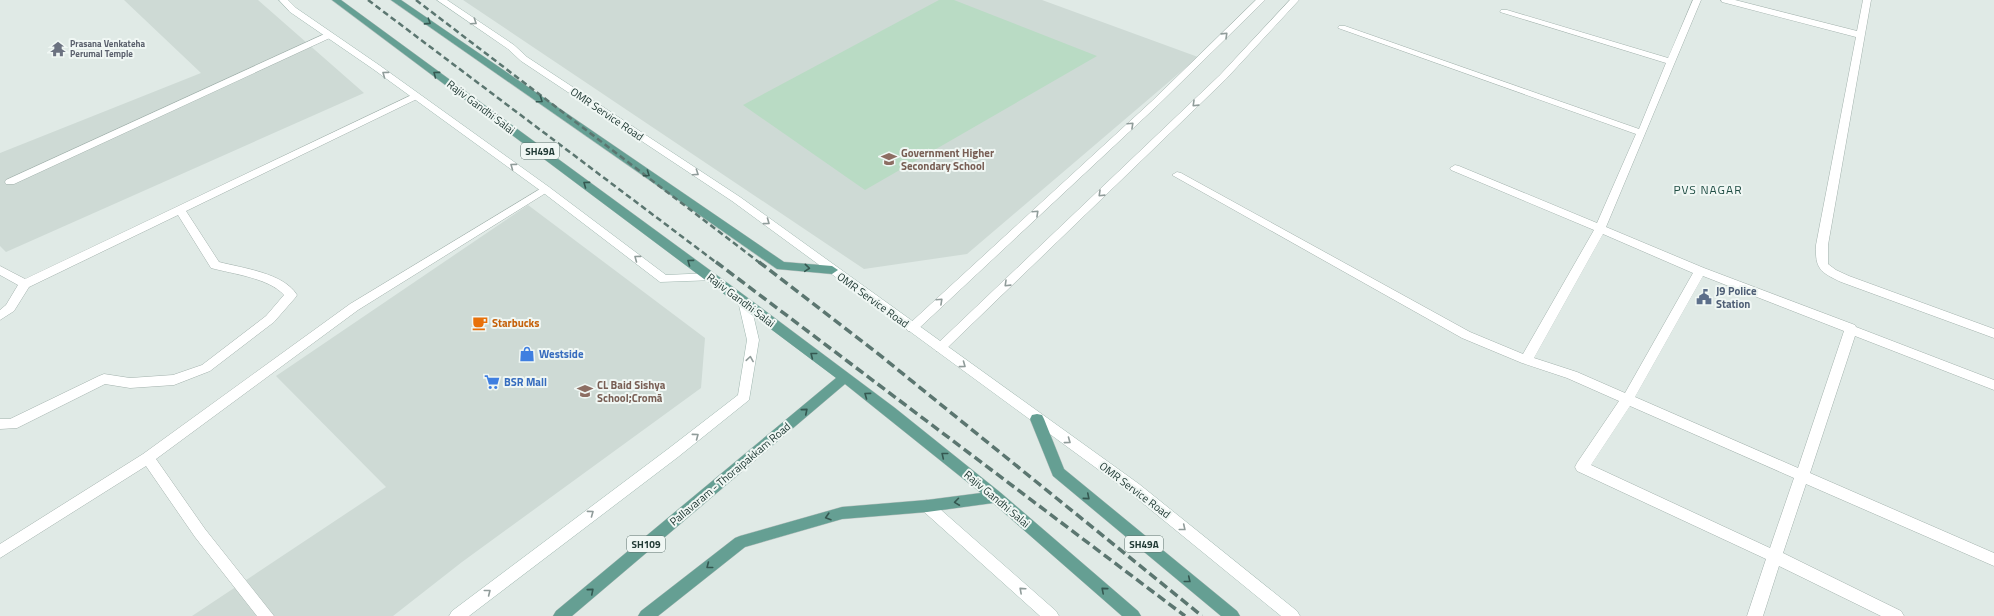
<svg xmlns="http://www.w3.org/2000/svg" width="1994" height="616" font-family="'Titillium Web',sans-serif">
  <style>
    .built { fill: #cedad5 }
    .green { fill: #b9dbc4 }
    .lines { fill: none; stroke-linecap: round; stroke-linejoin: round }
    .street-casing { stroke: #a3b2ad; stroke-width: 1 }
    .secondary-casing { stroke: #9fb6af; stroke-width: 1 }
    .primary-casing { stroke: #bcc4c2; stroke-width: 1 }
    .street { fill: #fff; fill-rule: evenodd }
    .secondary { fill: #fff; fill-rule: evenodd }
    .primary { fill: #659f93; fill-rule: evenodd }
    .rail-far1 { stroke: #5b7670; stroke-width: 2.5; stroke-dasharray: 6 3.5; stroke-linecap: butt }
    .rail { stroke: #5b7670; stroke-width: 3.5; stroke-dasharray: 9 4.5; stroke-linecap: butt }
    .oneway { stroke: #355851 }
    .oneway2 { stroke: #909c9a }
    .labels { text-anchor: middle; stroke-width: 4; stroke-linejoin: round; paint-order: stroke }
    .far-worship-label { font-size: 9px; font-weight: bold; fill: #5b616d; stroke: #f0f7f4; text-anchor: start }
    .shield { fill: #f0f7f4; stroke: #5f736e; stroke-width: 1 }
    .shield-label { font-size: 10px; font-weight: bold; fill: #213a35 }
    .street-label { font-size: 11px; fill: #213a35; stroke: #f0f7f4 }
    .education-label { font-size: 11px; font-weight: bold; fill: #785e54; stroke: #f0f7f4; text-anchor: start }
    .service-label { font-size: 11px; font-weight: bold; fill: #4e5e75; stroke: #f0f7f4; text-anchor: start }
    .food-label { font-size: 11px; font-weight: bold; fill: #c56008; stroke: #f0f7f4; text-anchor: start }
    .shop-label { font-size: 11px; font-weight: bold; fill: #366cbe; stroke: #f0f7f4; text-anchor: start }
    .neighbourhood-label { font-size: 12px; letter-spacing: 1px; fill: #1e4c43; stroke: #f0f7f4 }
  </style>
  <rect width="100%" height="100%" fill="#e0eae6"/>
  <!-- built -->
  <path class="built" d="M124 0H258L364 93 6 252 0 246V153L201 73Z
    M463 0H1042L1198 57 967 254 864 269Z
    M528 205 705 338 701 388 462 562 393 616H192L386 487 276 376Z"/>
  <!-- green -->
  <path class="green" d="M939 0H954L1097 56 865 190 743 105Z"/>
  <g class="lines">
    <defs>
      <path id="street" d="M1256 0H1265L1158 105 916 331H908L906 328 908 325 1152 101Z
        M1290 0H1299L1226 79 944 351H936L934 348 936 345 1220 75Z
        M1693 0H1701L1606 227 1704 268 1855 325 1856 327 1994 380V390L1855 336 1810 473 1994 553V566L1806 484 1783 553 1901 611 1904 616H1881L1779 566 1763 616H1747L1766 559 1577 471 1575 467 1577 463 1619 401 1567 378 1522 363 1462 338 1172 175 1177 172 1181 173 1470 332 1523 354 1594 230 1451 170 1450 168 1455 165 1459 166 1597 223 1636 134 1338 28 1339 26H1345L1639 129 1666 63 1500 12 1501 10H1507L1668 58ZM1603 234 1693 273 1625 393 1577 372 1534 358ZM1703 276 1844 331 1798 468 1635 397ZM1630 406 1794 478 1770 548 1591 465Z
        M1721 0H1735L1857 31 1863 0H1871L1828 245V264L1836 270 1849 276 1994 329V338L1841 282C1820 272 1815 269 1816 245L1856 37 1722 2Z
        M329 32 333 35 332 37 14 184H6L5 182 6 180Z
        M416 93 421 96 419 98 186 211 219 262C242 268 284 273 297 295L295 298 274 322 210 371 174 385 130 388 105 384 17 428 0 429V419H10L99 376 104 374 130 378 173 375 202 365 266 316 284 295C269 278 233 274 211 268L178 215 29 287 14 311 0 320V310L6 305 18 285 0 275V266L25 279Z
        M545 186 549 187 550 189 549 191 358 310 156 459 205 529 274 616H257L195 537 146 466 0 558V544L143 454 350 304Z"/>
      <path id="secondary" d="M279 0H288L296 8 379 65 549 187 666 275 711 273 715 274 717 277 715 280 660 282 541 191 373 69 290 12Z
        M437 0H447L514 45 527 57 740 197 1139 484 1297 611 1300 616H1281L1129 492 732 201 521 61 508 49Z
        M744 297 748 298 750 301 759 340 749 400 678 457 469 616H449L452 611 668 449 738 395 747 340 738 301 740 298Z
        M927 500 932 502 1056 611 1059 616H1040L922 510 920 506 922 502Z"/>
      <path id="primary" d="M332 0H341L748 298 895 408 1001 493 1138 611 1141 616H1122L993 503 927 512 842 519 745 547 658 616H638L641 611 735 538 740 536 842 507 927 500 981 493 845 384 572 616H553L556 611 836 378Z
        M391 0H401L784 262 832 266 838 270 832 274 777 269Z
        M1037 414 1042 415 1044 419 1064 469 1237 611 1240 616H1221L1053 476 1030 419 1032 415Z"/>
    </defs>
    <!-- street casing -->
    <use href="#street" class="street-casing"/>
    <!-- secondary casing -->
    <use href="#secondary" class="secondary-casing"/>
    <!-- primary casing -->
    <use href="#primary" class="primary-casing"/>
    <!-- street -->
    <use href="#street" class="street"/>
    <!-- secondary -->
    <use href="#secondary" class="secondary"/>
    <!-- primary -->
    <use href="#primary" class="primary"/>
    <!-- rail-far1 -->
    <path class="rail-far1" d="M368 0 717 263
      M416 0 760 263"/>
    <!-- rail -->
    <path class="rail" d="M716 262 1185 616
      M759 262 876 352 1202 616"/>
  </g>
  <!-- one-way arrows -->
  <defs><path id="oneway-chevron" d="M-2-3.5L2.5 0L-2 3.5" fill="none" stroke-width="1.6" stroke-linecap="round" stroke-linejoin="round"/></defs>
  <g class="oneway">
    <use href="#oneway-chevron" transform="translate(428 22) rotate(33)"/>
    <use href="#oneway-chevron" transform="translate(436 74) rotate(-143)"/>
    <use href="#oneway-chevron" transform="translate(540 100) rotate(35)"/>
    <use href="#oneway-chevron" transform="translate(647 174) rotate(35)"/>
    <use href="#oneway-chevron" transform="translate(586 184) rotate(-144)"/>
    <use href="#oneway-chevron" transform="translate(690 262) rotate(-144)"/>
    <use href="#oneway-chevron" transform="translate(807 268) rotate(5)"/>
    <use href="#oneway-chevron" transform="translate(813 355) rotate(-142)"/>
    <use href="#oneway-chevron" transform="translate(867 395) rotate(-144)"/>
    <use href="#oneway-chevron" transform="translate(805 411) rotate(-40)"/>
    <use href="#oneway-chevron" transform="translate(944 455) rotate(-141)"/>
    <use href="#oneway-chevron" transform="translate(1087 497) rotate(40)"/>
    <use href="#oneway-chevron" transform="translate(957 502) rotate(172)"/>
    <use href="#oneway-chevron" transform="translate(828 517) rotate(163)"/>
    <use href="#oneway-chevron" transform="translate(709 566) rotate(142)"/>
    <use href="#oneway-chevron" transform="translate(1188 580) rotate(39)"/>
    <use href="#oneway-chevron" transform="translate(1104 590) rotate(-139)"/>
    <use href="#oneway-chevron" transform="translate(591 591) rotate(-40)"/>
  </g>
  <g class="oneway2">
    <use href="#oneway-chevron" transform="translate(474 22) rotate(34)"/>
    <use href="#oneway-chevron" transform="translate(1225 35) rotate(-44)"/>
    <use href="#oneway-chevron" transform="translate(385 74) rotate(-144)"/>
    <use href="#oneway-chevron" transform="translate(1195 104) rotate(136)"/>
    <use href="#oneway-chevron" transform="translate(1131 125) rotate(-43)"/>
    <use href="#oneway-chevron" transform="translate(513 166) rotate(-144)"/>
    <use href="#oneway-chevron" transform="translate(696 173) rotate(34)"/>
    <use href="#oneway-chevron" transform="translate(1101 194) rotate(136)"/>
    <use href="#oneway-chevron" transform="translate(1036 213) rotate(-43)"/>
    <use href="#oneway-chevron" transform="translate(767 222) rotate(36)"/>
    <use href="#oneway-chevron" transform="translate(637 258) rotate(-143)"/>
    <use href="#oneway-chevron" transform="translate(1007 284) rotate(136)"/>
    <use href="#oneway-chevron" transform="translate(940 301) rotate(-43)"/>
    <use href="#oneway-chevron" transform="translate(750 359) rotate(-81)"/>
    <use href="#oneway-chevron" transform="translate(963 365) rotate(36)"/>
    <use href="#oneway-chevron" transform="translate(696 436) rotate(-37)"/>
    <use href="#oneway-chevron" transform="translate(1068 441) rotate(36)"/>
    <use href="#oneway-chevron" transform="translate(591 513) rotate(-36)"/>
    <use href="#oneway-chevron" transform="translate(1183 528) rotate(39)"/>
    <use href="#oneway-chevron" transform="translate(1022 590) rotate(-138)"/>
    <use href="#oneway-chevron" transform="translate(488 592) rotate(-38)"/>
  </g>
  <!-- icons -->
  <defs>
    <symbol id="temple-bare" viewBox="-9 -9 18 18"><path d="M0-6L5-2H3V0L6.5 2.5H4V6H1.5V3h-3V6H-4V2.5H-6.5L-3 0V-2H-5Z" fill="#6b7280" stroke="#f0f7f4" stroke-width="2.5" paint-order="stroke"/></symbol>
    <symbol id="school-bare" viewBox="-9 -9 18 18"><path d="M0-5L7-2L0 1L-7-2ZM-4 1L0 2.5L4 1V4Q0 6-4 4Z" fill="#8d6e63" stroke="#f0f7f4" stroke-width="2.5" paint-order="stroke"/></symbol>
    <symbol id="civic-bare" viewBox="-9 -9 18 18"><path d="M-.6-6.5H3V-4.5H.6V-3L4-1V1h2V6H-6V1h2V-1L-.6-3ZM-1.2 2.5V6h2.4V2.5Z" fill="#5c6f8a" stroke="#f0f7f4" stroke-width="2.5" paint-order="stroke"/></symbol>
    <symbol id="cafe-bare" viewBox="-9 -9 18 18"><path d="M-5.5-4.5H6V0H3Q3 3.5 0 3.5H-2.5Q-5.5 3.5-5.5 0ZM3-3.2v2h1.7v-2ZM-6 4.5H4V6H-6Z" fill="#e8710a" stroke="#f0f7f4" stroke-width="2.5" paint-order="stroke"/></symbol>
    <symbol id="shop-bare" viewBox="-9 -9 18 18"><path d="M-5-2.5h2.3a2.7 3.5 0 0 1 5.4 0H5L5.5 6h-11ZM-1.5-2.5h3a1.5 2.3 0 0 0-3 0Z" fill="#3f7fe0" stroke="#f0f7f4" stroke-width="2.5" paint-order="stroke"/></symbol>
    <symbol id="supermarket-bare" viewBox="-9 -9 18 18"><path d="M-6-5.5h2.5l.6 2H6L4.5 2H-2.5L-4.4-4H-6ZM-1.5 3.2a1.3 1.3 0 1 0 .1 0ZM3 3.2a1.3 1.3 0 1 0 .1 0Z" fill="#3f7fe0" stroke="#f0f7f4" stroke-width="2.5" paint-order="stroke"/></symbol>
  </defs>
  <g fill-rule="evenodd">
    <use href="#temple-bare" x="47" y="38" width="22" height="22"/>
    <use href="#school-bare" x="878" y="148" width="22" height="22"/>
    <use href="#civic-bare" x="1693" y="286" width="22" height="22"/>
    <use href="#cafe-bare" x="469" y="312" width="22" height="22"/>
    <use href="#shop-bare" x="516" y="343" width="22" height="22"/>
    <use href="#supermarket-bare" x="481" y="371" width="22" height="22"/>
    <use href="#school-bare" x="574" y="380" width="22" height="22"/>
  </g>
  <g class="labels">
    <!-- far-worship labels -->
    <g class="far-worship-label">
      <text x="70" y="47">Prasana Venkateha<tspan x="70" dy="10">Perumal Temple</tspan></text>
    </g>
    <!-- shield labels -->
    <g class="shield">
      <rect x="521" y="143" width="38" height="16" rx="3"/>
      <rect x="627" y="536" width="38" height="16" rx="3"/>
      <rect x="1125" y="536" width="38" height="16" rx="3"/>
    </g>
    <g class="shield-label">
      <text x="540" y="155">SH49A</text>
      <text x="646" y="548">SH109</text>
      <text x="1144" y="548">SH49A</text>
    </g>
    <!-- street labels -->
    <g class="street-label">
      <text transform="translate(481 107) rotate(37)" y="4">Rajiv Gandhi Salai</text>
      <text transform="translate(607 114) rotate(34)" y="4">OMR Service Road</text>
      <text transform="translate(741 300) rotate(37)" y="4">Rajiv Gandhi Salai</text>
      <text transform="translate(873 300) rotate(36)" y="4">OMR Service Road</text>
      <text transform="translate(730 474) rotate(-40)" y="4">Pallavaram - Thoraipakkam Road</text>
      <text transform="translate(1135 490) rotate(37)" y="4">OMR Service Road</text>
      <text transform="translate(997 499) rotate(40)" y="4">Rajiv Gandhi Salai</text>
    </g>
    <!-- education labels -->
    <g class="education-label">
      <text x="901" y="157">Government Higher<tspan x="901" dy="13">Secondary School</tspan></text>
      <text x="597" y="389">CL Baid Sishya<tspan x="597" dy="13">School;Cromā</tspan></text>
    </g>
    <!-- service labels -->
    <g class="service-label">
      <text x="1716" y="295">J9 Police<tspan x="1716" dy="13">Station</tspan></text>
    </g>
    <!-- food labels -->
    <g class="food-label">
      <text x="492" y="327">Starbucks</text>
    </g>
    <!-- shop labels -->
    <g class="shop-label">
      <text x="539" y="358">Westside</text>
      <text x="504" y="386">BSR Mall</text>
    </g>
    <!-- neighbourhood labels -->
    <g class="neighbourhood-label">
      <text x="1708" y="194">PVS NAGAR</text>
    </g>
  </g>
</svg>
